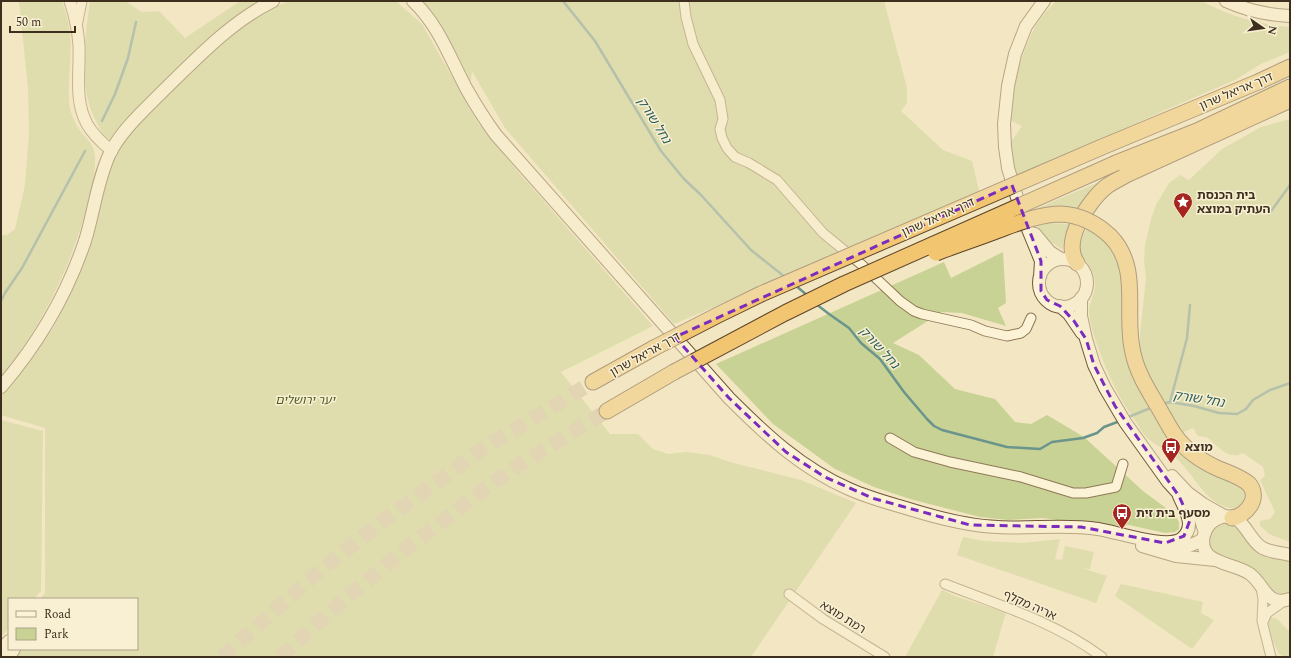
<svg xmlns="http://www.w3.org/2000/svg" width="1291" height="658" font-family="Spectral,'Noto Sans Hebrew',serif">
  <style>
    .green { fill: #c8d294 }
    .lines { fill: none; stroke-linecap: round; stroke-linejoin: round }
    .stream { stroke: #6a948c; stroke-width: 2.5 }
    .trunk-tunnel { stroke: #cfc1a1; stroke-width: 15; stroke-dasharray: 15 8; stroke-linecap: butt }
    .minor-casing { stroke: #8f7757; stroke-width: 11 }
    .tertiary-casing { stroke: #8f7757; stroke-width: 13 }
    .secondary-casing { stroke: #71583a; stroke-width: 14 }
    .trunk-casing { stroke: #5c442b; stroke-width: 17 }
    .minor { stroke: #fcf3d6; stroke-width: 9 }
    .tertiary { stroke: #fcf3d6; stroke-width: 11 }
    .secondary { stroke: #fcf3d6; stroke-width: 12 }
    .trunk { stroke: #f2c570; stroke-width: 15 }
    .trunk-bridge-casing { stroke: #5c442b; stroke-width: 17; stroke-linecap: butt }
    .trunk-bridge { stroke: #f2c570; stroke-width: 15 }
    .marked { fill: none; stroke: #7b2cbf; stroke-width: 3; stroke-dasharray: 8 5; stroke-linejoin: round }
    .labels { text-anchor: middle; stroke-width: 3; stroke-linejoin: round; paint-order: stroke }
    .street-label { font-size: 12px; fill: #3d2e1d; stroke: #f9f0d3 }
    .poi-label { font-size: 12px; font-weight: bold; fill: #3d2e1d; stroke: #f9f0d3; text-anchor: start }
    .park-label { font-size: 12px; font-style: italic; fill: #4a5c21; stroke: #f9f0d3 }
    .water-label { font-size: 13px; font-style: italic; fill: #2a5e5d; stroke: #f9f0d3 }
  </style>
  <rect width="100%" height="100%" fill="#f3e6c2"/>
  <!-- green -->
  <path class="green" d="M19 1H62C65 12 69 22 70 33 72 55 68 78 69 100 69 108 73 119 77 126 83 136 95 144 95 157 96 174 90 193 86 210 69 271 41 327 1 377V235H7L15 229 25 185 29 133 28 89Z
    M90 1H125L142 12 159 11 185 38 240 1H263L251 6 228 24 113 141C110 139 105 137 103 134 100 131 99 127 97 123 77 87 85 40 90 1Z
    M290 1H396L422 24 478 123 520 174 653 326 561 372 610 434H638L653 449 668 454 686 452 710 455 730 462 801 480 856 503 751 657H1V642L9 634V649H137V599H40L45 593V428L1 415V391L54 327 71 290 93 236 111 163 126 140 151 109 223 42 266 10Z
    M419 1H884L907 88V103L901 111 943 150 972 161 980 195 674 324 505 128 472 71 470 88Z
    M1056 1H1201C1230 16 1257 24 1290 27V52L1261 64 1235 80 1163 111 1017 178 1013 166 1010 143 1022 126 1010 120C1013 87 1020 54 1036 25 1042 16 1049 8 1056 1Z
    M1290 119V542L1269 534 1260 526V521L1270 519 1275 512 1260 480 1265 476 1263 467 1243 453C1228 461 1218 446 1208 438 1205 437 1201 436 1198 436L1193 428 1179 434 1146 378 1140 351V334L1146 278 1144 262 1145 245 1151 219 1156 205 1169 183 1180 175 1189 180 1222 149 1261 127Z
    M1116 175C1098 186 1087 194 1076 212H1028Z
    M1048 223 1073 224 1062 249 1045 238 1037 225Z
    M1087 228C1093 232 1099 236 1104 240 1132 265 1117 307 1124 339 1126 352 1132 372 1137 383 1145 404 1170 446 1187 459 1202 471 1221 477 1239 485L1244 489C1247 506 1236 513 1221 505 1203 496 1193 475 1179 461 1170 452 1157 446 1147 438 1143 434 1140 428 1137 423 1119 399 1108 375 1098 347 1094 336 1090 324 1089 312 1089 302 1096 293 1095 283 1094 256 1068 263 1087 228Z
    M1003 252 1006 303 998 308 1006 326 962 313 942 312 893 343 919 355 955 389 995 399 1015 422 1031 424 1047 415 1084 437 1143 491 1174 514 1179 522V529L1175 532 1165 533 1129 525 1103 526 1043 518 1008 520 980 517 910 499 874 487 835 469 773 424 716 364 944 262 951 278Z
    M1 420 43 431 41 591 34 599H9V628L1 637Z
    M1225 523 1237 527 1249 544 1254 548 1266 556 1290 562V595H1278L1271 592 1253 570 1240 562 1218 557 1209 548C1210 533 1209 527 1225 523Z
    M963 537 984 541 1023 543 1060 539 1055 559 1062 560 1065 546 1094 552 1090 569 1082 568 1107 576 1096 603 957 555Z
    M1121 584 1203 602 1201 613 1214 620 1192 649 1115 596Z
    M942 590 957 597 1006 612 993 657H905Z
    M1270 617 1277 619 1290 632V657H1285L1279 654 1273 641 1268 624Z"/>
  <g class="lines">
    <!-- stream -->
    <path class="stream" d="M563 1 595 41 661 151 684 179 701 195 751 250 785 277
      M102 121 115 94 128 58 136 22
      M1269 214 1290 185
      M795 285 808 296
      M1 301 5 293 22 268 85 151
      M816 304 829 314 849 328 861 343 880 359 904 392 927 419 934 426 942 430 1007 447 1040 449 1052 442 1083 438 1097 433 1104 427 1120 421
      M1170 402 1187 338 1190 305
      M1162 404 1170 402 1194 406 1219 413 1237 414 1246 409 1253 400 1270 390 1290 383
      M1126 418 1153 407"/>
    <!-- trunk-tunnel -->
    <path class="trunk-tunnel" d="M222 657 318 572 388 517 481 450 593 382
      M280 657 341 602 407 548 471 499 511 470 607 411"/>
    <defs>
      <path id="minor" d="M684 1 686 17 693 44 720 100 723 119 720 129 722 138 727 148 735 157 749 163 777 180 823 233 862 265 900 301 914 311 922 314 971 325 985 331 1007 336 1021 333 1026 329 1031 318
        M77 26 82 1
        M890 438 914 452 950 462 1021 477 1073 493H1086L1116 487 1123 464
        M945 584C999 605 1055 622 1102 657
        M1261 588 1263 599 1262 621 1271 657
        M789 594 823 619 885 657
        M1263 622 1267 613 1284 601"/>
      <path id="tertiary" d="M70 1C75 16 78 30 79 46 80 72 74 100 87 124 93 135 102 143 112 151"/>
      <path id="secondary" d="M413 1C438 24 450 58 466 88 475 104 485 120 496 135L729 398C766 435 801 468 849 489 869 498 889 503 909 509 938 518 968 526 998 527 1031 529 1065 524 1098 529 1118 532 1165 549 1181 539 1197 527 1185 510 1179 496
        M1226 1C1246 10 1268 15 1290 16
        M1035 234 1050 252 1061 259
        M1039 283a24 24 0 1 1 48 0a24 24 0 1 1-48 0Z
        M1040 277 1041 261 1023 217 1008 168 1005 147 1004 124 1008 86 1015 54 1026 26 1044 1
        M1081 298V316L1086 339 1094 365 1105 388 1125 422 1168 482 1200 517 1205 533
        M1060 306 1069 314 1082 333
        M1 387C38 344 67 294 85 241 94 212 97 181 110 153 122 130 143 111 161 93 195 60 230 22 273 1
        M1172 476 1188 493 1203 504 1226 517
        M1142 546 1176 556 1215 560
        M1168 546C1180 548 1193 546 1203 539L1204 535
        M1290 555C1280 552 1270 553 1261 547 1246 537 1242 507 1217 519 1210 522 1206 528 1204 535 1197 565 1234 562 1250 574 1265 585 1266 607 1290 599
        M1 650 9 641
        M9 657 14 649"/>
      <path id="trunk" d="M1102 147 1258 82 1290 67
        M1116 163 1197 131 1290 87
        M1110 236C1142 268 1123 314 1133 353 1137 372 1147 388 1157 405 1163 415 1168 425 1174 434 1185 450 1201 461 1219 469 1229 473 1241 477 1249 484 1261 498 1246 516 1232 518
        M1077 263C1061 241 1089 200 1107 186 1113 182 1119 179 1126 175L1290 100
        M593 382 654 348
        M607 411 674 372"/>
    </defs>
    <!-- minor casing -->
    <use href="#minor" class="minor-casing"/>
    <!-- tertiary casing -->
    <use href="#tertiary" class="tertiary-casing"/>
    <!-- secondary casing -->
    <use href="#secondary" class="secondary-casing"/>
    <!-- trunk casing -->
    <use href="#trunk" class="trunk-casing"/>
    <!-- minor -->
    <use href="#minor" class="minor"/>
    <!-- tertiary -->
    <use href="#tertiary" class="tertiary"/>
    <!-- secondary -->
    <use href="#secondary" class="secondary"/>
    <!-- trunk -->
    <use href="#trunk" class="trunk"/>
    <defs>
      <path id="trunk-bridge" d="M936 253C957 245 978 238 999 230 1018 223 1040 214 1061 214 1080 215 1096 223 1110 236
        M654 348 718 315 761 294 1102 147
        M674 372 785 313 844 284 1116 163"/>
    </defs>
    <!-- trunk-bridge casing -->
    <use href="#trunk-bridge" class="trunk-bridge-casing"/>
    <!-- trunk-bridge -->
    <use href="#trunk-bridge" class="trunk-bridge"/>
  </g>
  <!-- marked area -->
  <path d="M0 0H1291V658H0ZM1012 185 1041 261V291L1047 300 1060 306 1074 321 1086 339 1094 365 1115 406 1179 496 1190 520 1184 536 1165 543 1081 527 970 525 872 498 825 477 786 452 729 398 675 337Z" fill="#f3e6c2" fill-opacity=".55" fill-rule="evenodd"/>
  <path class="marked" d="M1012 185 1041 261V291L1047 300 1060 306 1074 321 1086 339 1094 365 1115 406 1179 496 1190 520 1184 536 1165 543 1081 527 970 525 872 498 825 477 786 452 729 398 675 337Z"/>
  <!-- icons -->
  <defs>
    <symbol id="sight-pin" viewBox="-11 -11 22 30"><path d="M0 17L-7.5 6A9.5 9.5 0 1 1 7.5 6Z" fill="#a52520" stroke="#f9f0d3"/><path d="M0-6L1.8-2.2L6-1.7L2.9 1.2L3.7 5.4L0 3.3L-3.7 5.4L-2.9 1.2L-6-1.7L-1.8-2.2Z" fill="#fff"/></symbol>
    <symbol id="bus-pin" viewBox="-11 -11 22 30"><path d="M0 17L-7.5 6A9.5 9.5 0 1 1 7.5 6Z" fill="#a52520" stroke="#f9f0d3"/><path d="M-5-6H5V4H4V6H2V4H-2V6H-4V4H-5ZM-3.5-4V0h7V-4ZM-3.5 1.2v1.5H-2V1.2ZM2 1.2v1.5H3.5V1.2Z" fill="#fff"/></symbol>
  </defs>
  <g fill-rule="evenodd">
    <use href="#sight-pin" x="1172" y="191" width="22" height="30"/>
    <use href="#bus-pin" x="1160" y="436" width="22" height="30"/>
    <use href="#bus-pin" x="1111" y="502" width="22" height="30"/>
  </g>
  <g class="labels">
    <!-- street labels -->
    <g class="street-label">
      <text transform="translate(1236 91) rotate(-23)" y="4">דרך אריאל שרון</text>
      <text transform="translate(938 217) rotate(-24)" y="4">דרך אריאל שרון</text>
      <text transform="translate(645 354) rotate(-29)" y="4">דרך אריאל שרון</text>
      <text transform="translate(1030 605) rotate(24)" y="4">אריה מקלף</text>
      <text transform="translate(843 617) rotate(32)" y="4">רמת מוצא</text>
    </g>
    <!-- poi labels -->
    <g class="poi-label">
      <text x="1197" y="199">בית הכנסת<tspan x="1197" dy="14">העתיק במוצא</tspan></text>
      <text x="1185" y="451">מוצא</text>
      <text x="1136" y="517">מסעף בית זית</text>
    </g>
    <!-- park labels -->
    <g class="park-label">
      <text x="305" y="404">יער ירושלים</text>
    </g>
    <!-- water labels -->
    <g class="water-label">
      <text transform="translate(655 120) rotate(58)" y="5">נחל שורק</text>
      <text transform="translate(880 347) rotate(47)" y="5">נחל שורק</text>
      <text transform="translate(1199 398) rotate(9)" y="5">נחל שורק</text>
    </g>
  </g>
  <!-- border -->
  <rect width="1291" height="658" fill="none" stroke="#3d2e1d" stroke-width="4"/>
  <!-- legend -->
  <rect x="8" y="598" width="130" height="52" fill="#f9f0d3" stroke="#aea28a"/>
  <rect x="16" y="611" width="20" height="6" fill="#fcf3d6" stroke="#aea28a"/>
  <text x="44" y="618" font-size="12" fill="#3d2e1d">Road</text>
  <rect x="16" y="628" width="20" height="12" fill="#c8d294" stroke="#aea28a"/>
  <text x="44" y="638" font-size="12" fill="#3d2e1d">Park</text>
  <!-- north arrow -->
  <g transform="translate(1263 28) rotate(103)" stroke="#f9f0d3" stroke-width="3" paint-order="stroke">
  <path d="M0-3L7 15L0 10L-7 15Z" fill="#3d2e1d"/>
  <text y="-6" font-size="11" font-weight="bold" text-anchor="middle" fill="#3d2e1d">N</text>
  </g>
  <!-- scale -->
  <path d="M10 26v6h65v-6" fill="none" stroke="#3d2e1d" stroke-width="2"/>
  <text x="16" y="26" font-size="12" fill="#3d2e1d" stroke="#f9f0d3" stroke-width="3" paint-order="stroke">50 m</text>
</svg>
